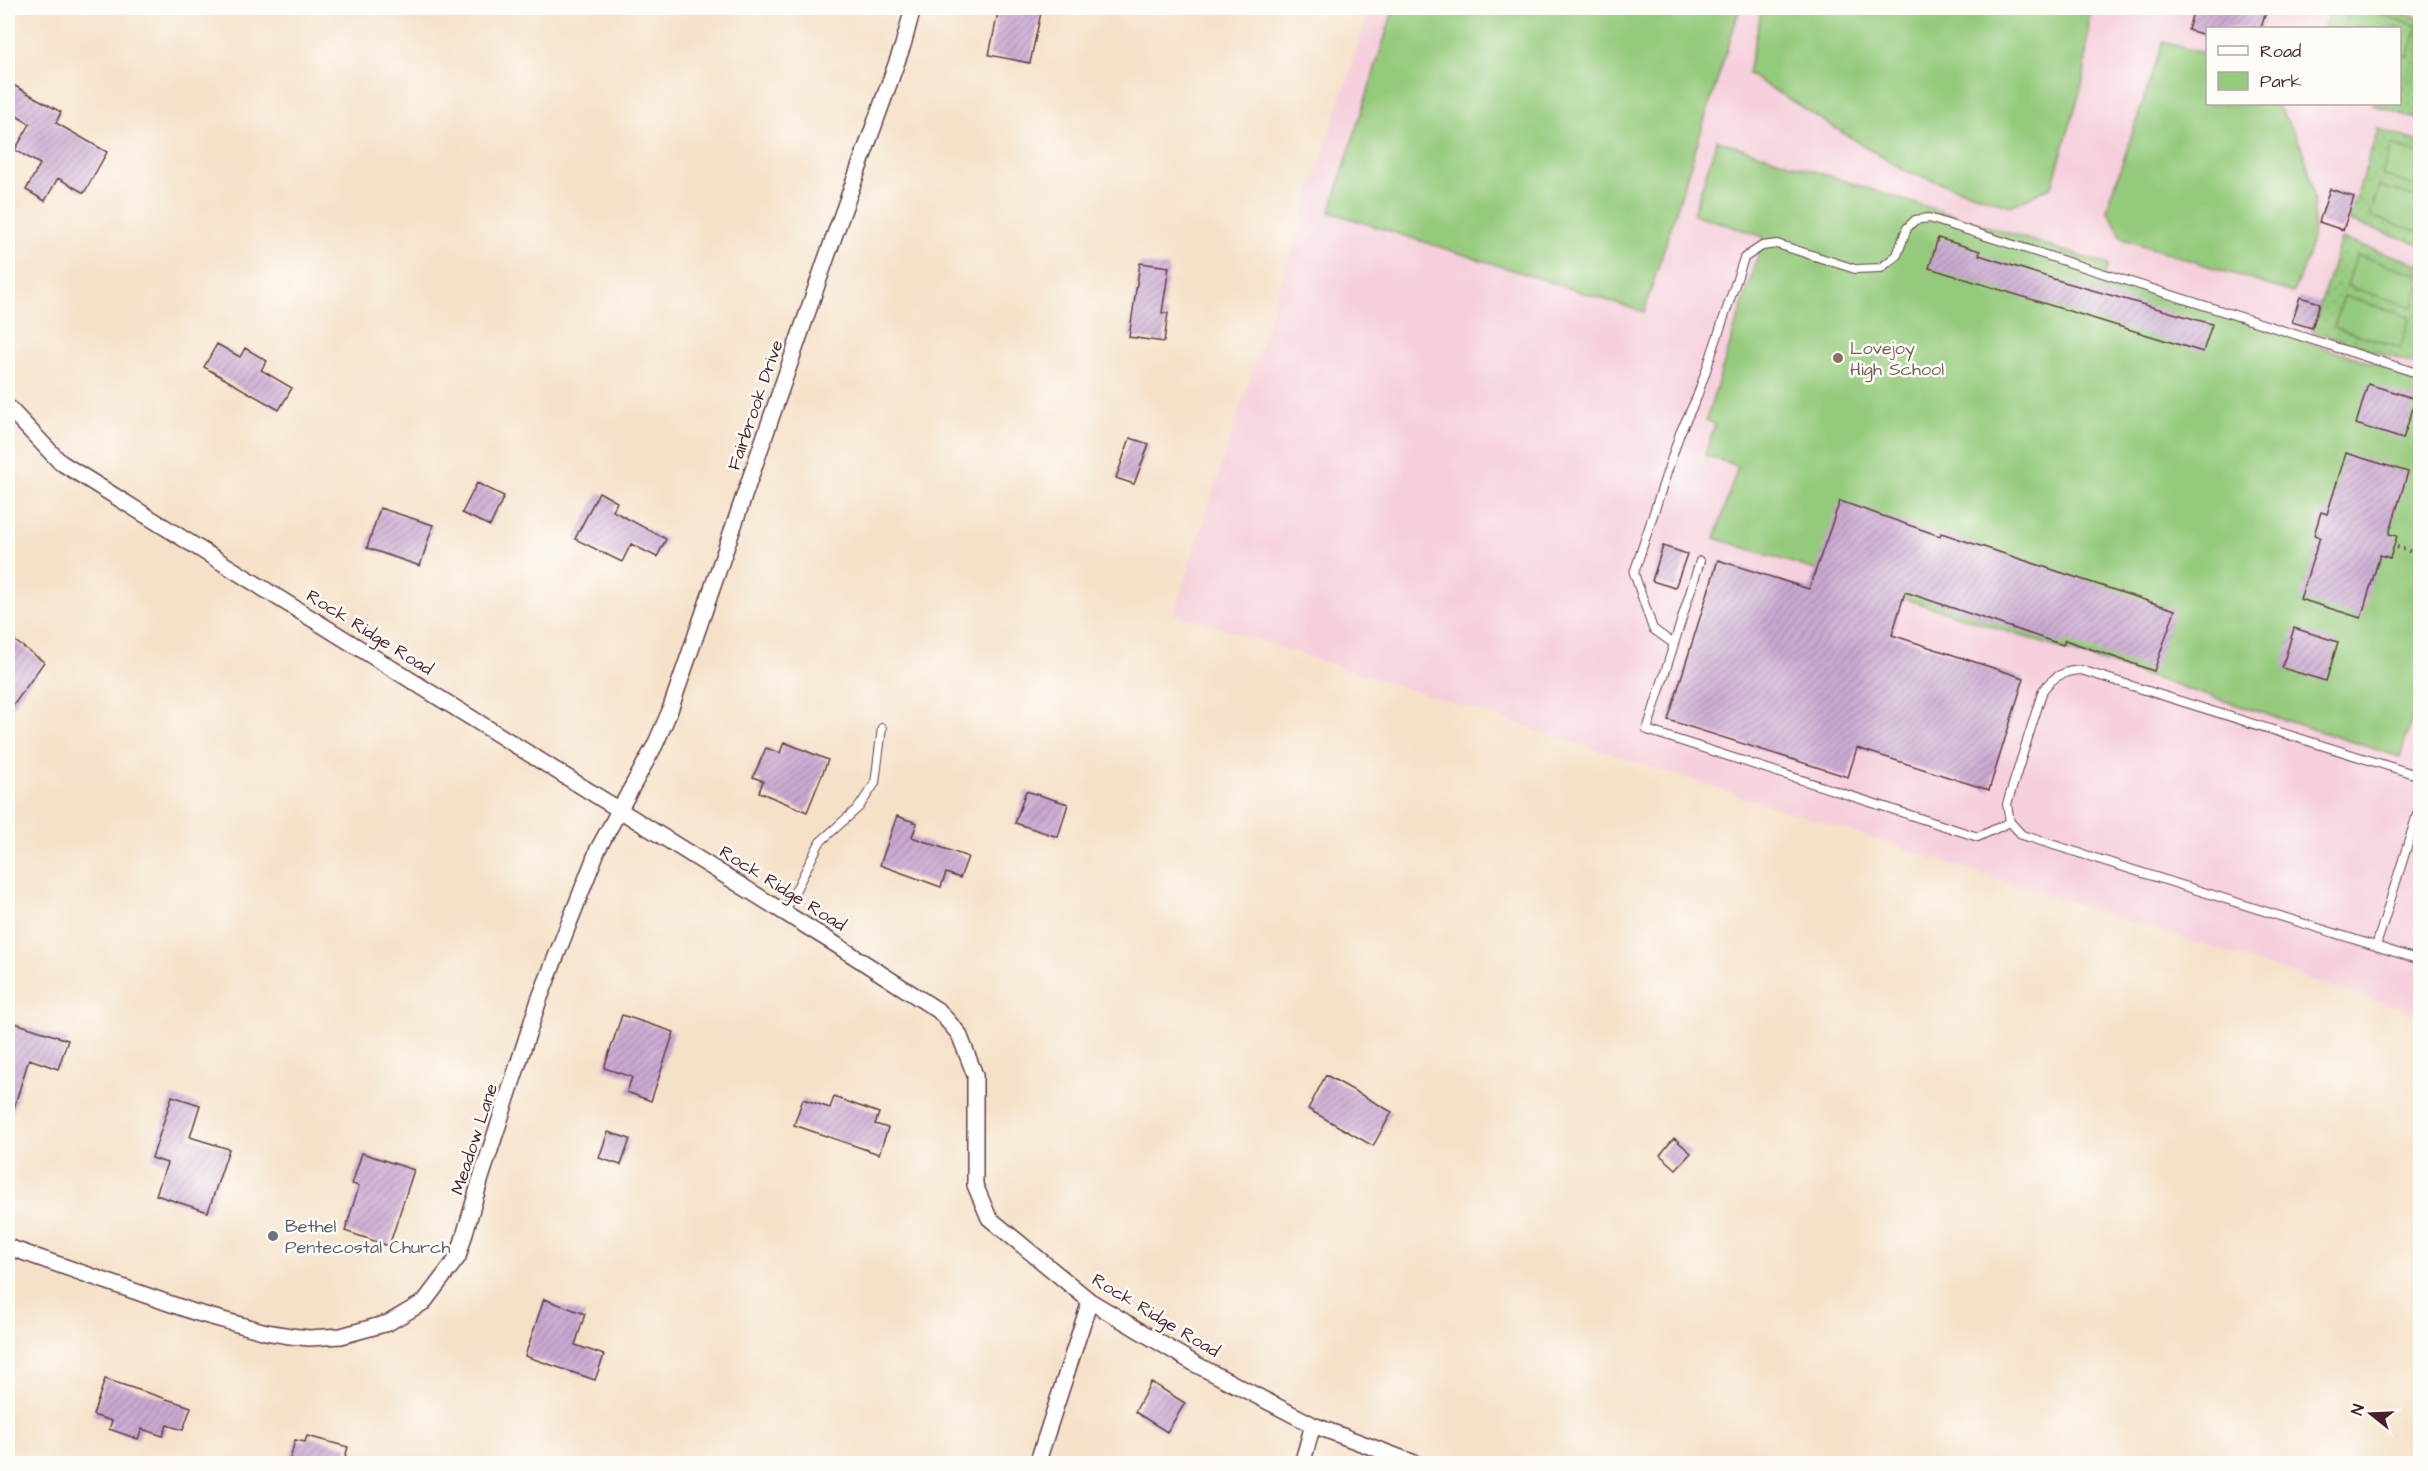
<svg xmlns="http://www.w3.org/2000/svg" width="2428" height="1471" font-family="'Architects Daughter',sans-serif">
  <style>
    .built { fill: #f5cfdb; fill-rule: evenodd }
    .green { fill: url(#green-dots); stroke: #6f7454; stroke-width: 1.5 }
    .pitch { fill: #94ca7c; stroke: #6f7454; stroke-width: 1.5 }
    .building { fill: url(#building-hatch) }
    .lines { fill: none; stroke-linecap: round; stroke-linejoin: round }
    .lane-casing { stroke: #643c43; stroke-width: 10 }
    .street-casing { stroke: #643c43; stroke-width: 18 }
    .path { stroke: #643c43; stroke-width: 4; stroke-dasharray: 1.5 4.5; stroke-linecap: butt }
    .lane { stroke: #fff; stroke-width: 8 }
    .street { stroke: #fff; stroke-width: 15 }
    .education-dot { fill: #8d6e63; stroke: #fdfcf7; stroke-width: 2 }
    .worship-dot { fill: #6b7280; stroke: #fdfcf7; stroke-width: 2 }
    .labels { text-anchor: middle; stroke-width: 5; stroke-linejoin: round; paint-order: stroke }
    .education-label { font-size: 18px; fill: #785e54; stroke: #fdfcf7; text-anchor: start }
    .street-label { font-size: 18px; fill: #4a1f2b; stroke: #fdfcf7 }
    .worship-label { font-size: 18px; fill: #5b616d; stroke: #fdfcf7; text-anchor: start }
  </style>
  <defs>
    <pattern id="green-dots" width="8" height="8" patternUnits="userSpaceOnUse" patternTransform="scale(1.5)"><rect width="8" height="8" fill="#94ca7c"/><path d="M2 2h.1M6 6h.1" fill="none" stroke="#81ad6b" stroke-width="1.8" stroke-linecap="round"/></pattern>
    <pattern id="building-hatch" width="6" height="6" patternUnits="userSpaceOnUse" patternTransform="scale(1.5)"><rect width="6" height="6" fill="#caa9d2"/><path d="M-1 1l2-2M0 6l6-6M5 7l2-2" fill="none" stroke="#a689ab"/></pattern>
  </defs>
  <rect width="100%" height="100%" fill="#fdfcf7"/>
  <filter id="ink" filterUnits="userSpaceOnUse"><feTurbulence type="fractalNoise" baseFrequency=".0167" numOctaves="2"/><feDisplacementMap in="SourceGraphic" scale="12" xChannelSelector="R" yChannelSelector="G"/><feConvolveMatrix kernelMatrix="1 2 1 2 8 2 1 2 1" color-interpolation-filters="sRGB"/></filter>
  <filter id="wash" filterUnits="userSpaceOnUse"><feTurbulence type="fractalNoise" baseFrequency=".008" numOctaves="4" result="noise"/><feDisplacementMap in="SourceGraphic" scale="24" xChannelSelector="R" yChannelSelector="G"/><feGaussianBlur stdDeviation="1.35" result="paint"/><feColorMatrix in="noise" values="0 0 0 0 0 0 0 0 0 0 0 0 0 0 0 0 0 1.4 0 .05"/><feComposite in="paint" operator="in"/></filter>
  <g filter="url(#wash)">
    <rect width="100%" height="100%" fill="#f5e1c8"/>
    <!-- built -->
    <path class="built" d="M1370 8H2420V1015L1174 613ZM2208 28H2400V104H2208Z"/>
    <!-- green -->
    <path class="green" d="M2330 8H2387L2420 18V120L2370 104H2400V28H2324Z
      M2378 129 2420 142V244L2349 221Z
      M2341 239 2420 264V366L2312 331Z"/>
    <!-- pitch -->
    <path class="pitch" d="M1394 8H1740L1644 312 1330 212Z
      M1762 8H2090L2084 78 2052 186 2011 206 1905 171 1748 74Z
      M2351 8H2360L2418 26 2408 57 2400 54V28H2344Z
      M2163 42 2207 54 2208 104H2275C2310 145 2323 206 2307 259 2303 271 2297 282 2293 293L2123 239 2107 209Z
      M1717 140 2108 265 2104 277 2420 378V694L2400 757 1715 538 1738 466 1705 455 1715 424 1706 420 1764 237 1693 214Z
      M2392 145 2420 154V188L2382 175Z
      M2379 186 2420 199V232L2370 216Z
      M2357 255 2420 275V283L2413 307 2347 286Z
      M2344 296 2410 317 2400 348 2334 327Z"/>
    <g id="blocks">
      <!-- building -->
      <path class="building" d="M999 8H1042L1030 63 989 55Z
        M2194 8H2267L2261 28H2208V36L2188 30Z
        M8 82 61 112 56 123 107 152 84 193 58 178 45 201 26 190 40 164 15 150 30 124 8 111Z
        M2330 189 2354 197 2343 230 2319 222Z
        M1938 238 1980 251 1979 255 2057 280 2212 324 2203 352 1929 268Z
        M1140 263 1169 267 1162 313H1168L1164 342 1129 337Z
        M2300 297 2320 303 2312 328 2292 322Z
        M217 344 240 357 245 348 267 361 261 370 292 388 279 410 204 367Z
        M2368 384 2416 399 2403 439 2356 424Z
        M1130 438 1149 444 1134 484 1116 478Z
        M2346 453 2408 472 2389 534 2397 536 2390 558 2380 555 2361 618 2300 599 2320 537 2314 535 2321 512 2327 514Z
        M477 483 504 496 490 526 462 513Z
        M599 492 617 502 613 511 666 539 657 557 631 544 622 562 575 539Z
        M1840 501 1940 536 1941 533 2175 610 2154 671 2065 640 2063 645 1905 592 1892 635 2024 678 1989 790 1857 748 1848 777 1668 720 1718 560 1809 589Z
        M380 508 433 525 420 566 367 548Z
        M1663 546 1687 554 1675 588 1652 581Z
        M2294 628 2338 642 2326 681 2282 668Z
        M8 636 44 662 8 713Z
        M784 742 828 760 807 812 759 792 763 781 753 777 766 748 780 753Z
        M1026 791 1068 804 1058 837 1015 823Z
        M897 816 917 823 912 837 968 857 960 878 946 873 941 887 880 865Z
        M622 1015 674 1032 651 1101 627 1092 632 1077 604 1068Z
        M15 1023 68 1040 58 1069 29 1059 11 1117 8 1116V1045Z
        M1326 1075 1392 1112 1373 1146 1308 1109Z
        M172 1096 200 1105 190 1137 229 1149 208 1212 156 1195 167 1163 152 1158Z
        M834 1097 879 1113 875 1124 888 1128 879 1154 794 1125 803 1099 830 1108Z
        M608 1132 630 1139 621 1165 599 1158Z
        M1674 1138 1691 1153 1676 1169 1660 1155Z
        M362 1153 414 1170 389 1246 345 1231 359 1186 352 1184Z
        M544 1299 585 1314 575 1345 604 1355 595 1380 525 1356Z
        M105 1379 191 1407 183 1430 167 1425 163 1436 142 1429 138 1439 109 1429 112 1421 93 1415Z
        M1151 1382 1185 1403 1167 1432 1135 1412Z
        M307 1436 348 1447 343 1464H289L295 1440 305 1442Z"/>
    </g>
  </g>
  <g filter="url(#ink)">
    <use href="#blocks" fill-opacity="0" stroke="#643c43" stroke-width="1.5"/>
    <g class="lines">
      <defs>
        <path id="lane" d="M1700 561 1647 730 1978 837 2010 822
          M1674 644 1653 629 1634 573 1680 433 1697 397 1744 258 1762 246 1777 244 1855 269 1881 268 1897 255 1907 228 1915 220 1929 218 2420 374
          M2420 776 2081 670C2064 671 2054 676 2043 690L2007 804 2010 822 2022 835 2420 960
          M784 913 820 842 859 807 875 783 882 728
          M2376 946 2420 805"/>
        <path id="street" d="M8 407 60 462 835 944 939 1011 959 1034 975 1075V1185L989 1218 1090 1301 1197 1365 1313 1425 1417 1464
          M8 1247 194 1312 266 1332 290 1336 309 1338 341 1336 388 1323 424 1302 458 1257 480 1181 539 1000 598 849 655 745 669 713 826 259 903 45 913 8
          M1037 1464 1090 1301
          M1302 1464 1313 1425"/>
      </defs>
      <!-- lane casing -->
      <use href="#lane" class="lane-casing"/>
      <!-- street casing -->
      <use href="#street" class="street-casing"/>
      <!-- path -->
      <path class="path" d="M2397 547 2420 555"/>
      <!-- lane -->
      <use href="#lane" class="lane"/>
      <!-- street -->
      <use href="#street" class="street"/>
    </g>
  </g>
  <!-- markers -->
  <circle class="education-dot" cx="1838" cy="358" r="6"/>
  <circle class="worship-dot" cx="273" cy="1236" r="6"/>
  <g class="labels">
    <!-- education labels -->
    <g class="education-label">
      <text x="1850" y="354">Lovejoy<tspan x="1850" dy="21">High School</tspan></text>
    </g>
    <!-- street labels -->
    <g class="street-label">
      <text transform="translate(755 405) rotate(-71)" y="6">Fairbrook Drive</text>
      <text transform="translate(370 632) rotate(32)" y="6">Rock Ridge Road</text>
      <text transform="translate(783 888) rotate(32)" y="6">Rock Ridge Road</text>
      <text transform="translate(474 1139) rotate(-72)" y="6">Meadow Lane</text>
      <text transform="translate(1156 1315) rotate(31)" y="6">Rock Ridge Road</text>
    </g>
    <!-- worship labels -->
    <g class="worship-label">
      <text x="285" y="1232">Bethel<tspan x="285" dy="21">Pentecostal Church</tspan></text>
    </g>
  </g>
  <!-- margin -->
  <rect width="2428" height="1471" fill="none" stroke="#fdfcf7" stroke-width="30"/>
  <!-- legend -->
  <rect x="2206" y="27" width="195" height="78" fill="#fdfcf7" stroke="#b5a4a5" stroke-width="1.5"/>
  <rect x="2218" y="46" width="30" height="9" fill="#ffffff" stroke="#b5a4a5" stroke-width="1.5"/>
  <text x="2260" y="57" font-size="18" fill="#4a1f2b">Road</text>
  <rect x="2218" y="72" width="30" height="18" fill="#94ca7c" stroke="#b5a4a5" stroke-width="1.5"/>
  <text x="2260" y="87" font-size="18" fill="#4a1f2b">Park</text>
  <!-- north arrow -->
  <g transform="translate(2371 1414) rotate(288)" stroke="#fdfcf7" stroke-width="4.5" paint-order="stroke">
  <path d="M0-4.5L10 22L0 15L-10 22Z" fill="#4a1f2b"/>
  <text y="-9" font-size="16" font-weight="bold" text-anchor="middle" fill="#4a1f2b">N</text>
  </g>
</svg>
